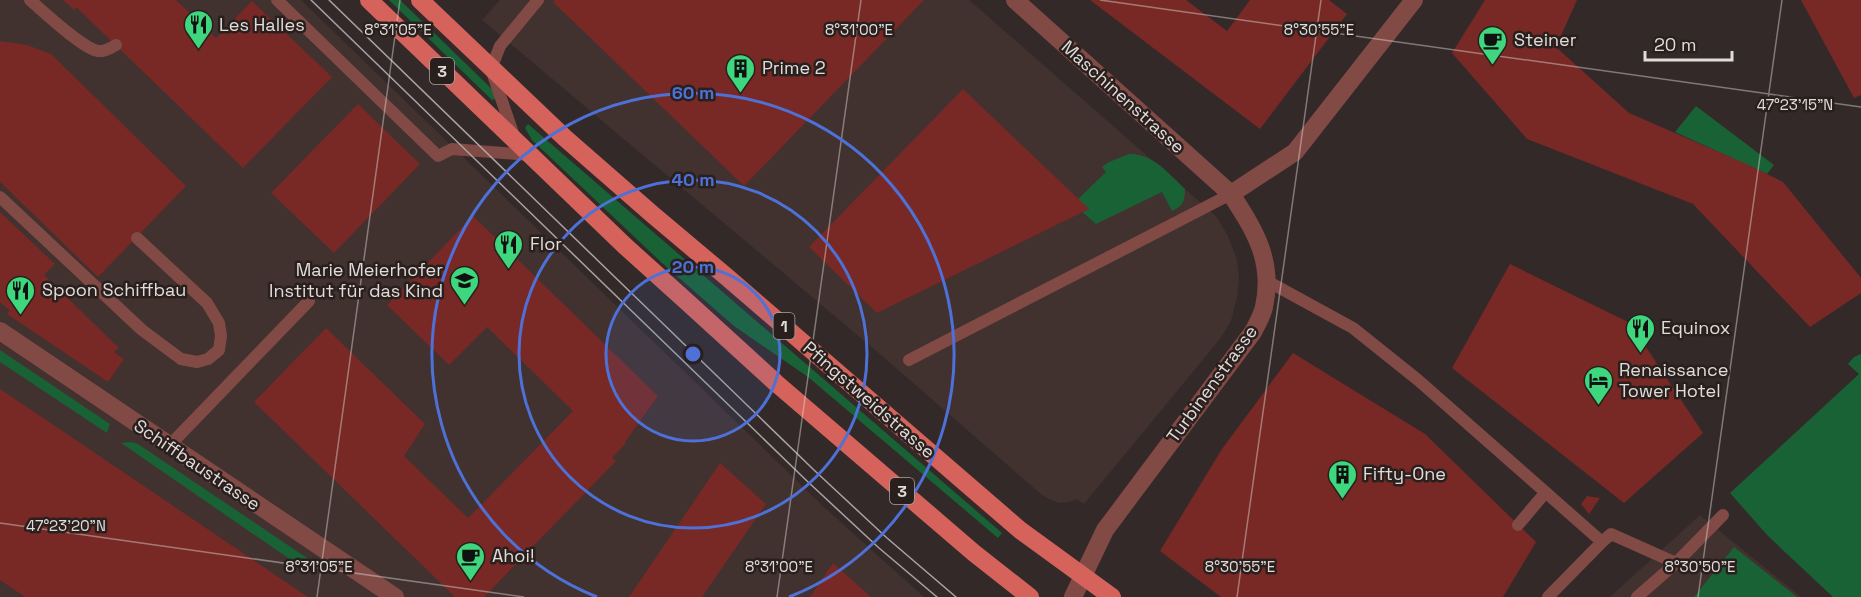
<svg xmlns="http://www.w3.org/2000/svg" width="1861" height="597" font-family="'Space Grotesk',sans-serif">
  <style>
    .built { fill: #41312f }
    .green { fill: #196236 }
    .building { fill: #782925 }
    .lines { fill: none; stroke-linecap: round; stroke-linejoin: round }
    .lane { stroke: #824a45; stroke-width: 12 }
    .street { stroke: #824a45; stroke-width: 18 }
    .primary { stroke: #d5635b; stroke-width: 18 }
    .tram { stroke: #aaa3a2; stroke-width: 1.5 }
    .ticks { fill: none; stroke: #e1dbda; stroke-width: 1.5; stroke-opacity: 0.45 }
    .ring { fill: none; stroke: #4e71d8; stroke-width: 3 }
    .labels { text-anchor: middle; stroke-width: 5; stroke-linejoin: round; paint-order: stroke }
    .shield { fill: #29201e; stroke: #aaa3a2; stroke-width: 1.5 }
    .shield-label { font-size: 16px; font-weight: bold; fill: #e1dbda }
    .poi-label { font-size: 18px; fill: #e1dbda; stroke: #29201e; text-anchor: start }
    .street-label { font-size: 18px; fill: #e1dbda; stroke: #29201e }
    .ticks-label { font-size: 15px; text-anchor: middle; fill: #e1dbda; stroke: #29201e; stroke-width: 5; stroke-linejoin: round; paint-order: stroke }
    .centre { fill: #4e71d8; stroke: #29201e; stroke-width: 3 }
    .ring-label { font-size: 18px; text-anchor: middle; font-weight: bold; fill: #4e71d8; stroke: #29201e; stroke-width: 5; stroke-linejoin: round; paint-order: stroke }
  </style>
  <rect width="100%" height="100%" fill="#332928"/>
  <!-- built -->
  <path class="built" d="M0 0H301L825 508 924 597H0Z
    M500 0H969L1216 216 1228 236 1237 260 1239 279 1237 298 1231 321 1220 339 1084 504 1076 499 1069 502 1059 503 1051 500 1042 495 881 355 482 20Z
    M1700 515 1801 597H1610Z"/>
  <!-- green -->
  <path class="green" d="M389 0H400L497 94 495 99 492 100Z
    M1696 106 1774 165 1767 174 1675 132Z
    M528 124 1002 533 998 538 808 377 734 326 662 263 532 140 525 128Z
    M1129 154C1153 153 1169 174 1185 189 1185 201 1183 206 1172 211L1162 192 1096 224 1082 212 1089 209 1078 199 1106 172 1102 167 1109 162Z
    M0 350 110 424 107 433 0 362Z
    M1861 354V597H1833L1768 536 1730 493 1859 374 1848 364 1854 357Z
    M131 442 138 444 313 562 307 571 121 443Z
    M1734 547 1797 597H1694Z"/>
  <!-- building -->
  <path class="building" d="M63 0H176L216 38 252 1 332 77 243 168 76 7 74 10Z
    M555 0H924L744 186 553 2Z
    M1090 0H1186L1227 31 1250 0H1329L1347 14 1260 129Z
    M1485 0H1577L1556 47 1629 113 1751 166 1783 182 1861 278V293L1810 327 1693 204 1527 139 1452 53Z
    M1801 0H1861V95L1854 98Z
    M0 41 27 45 51 54 186 186 98 277 0 182Z
    M963 89 1089 209 877 313 809 247Z
    M358 104 420 164 334 253 271 193Z
    M0 212 55 264 44 275 119 348 114 352 124 359 108 382 7 314 10 311 0 302Z
    M473 216 658 396 625 442 626 443 612 458 616 461 484 597H455L254 402 326 328 425 424 404 456 468 518 573 411 487 327 449 365 387 305Z
    M1510 264 1630 323 1703 433 1624 503 1452 368Z
    M1293 353 1425 434 1536 542 1503 597H1221L1160 551 1222 449Z
    M0 389 27 407 308 597H25L0 580Z
    M720 463 766 504 702 597H629Z
    M1587 496 1600 498 1589 514 1581 504Z
    M833 563 871 597H810Z"/>
  <g class="lines">
    <!-- lane -->
    <path class="lane" d="M30 0C44 12 82 48 98 51 105 52 110 48 116 45
      M277 0 438 156 452 149 530 155
      M514 136 491 69 500 46 538 0
      M0 197 142 330 181 359 197 362 208 359 219 350 221 336 219 323 207 303 137 238
      M1267 281 1353 328 1418 380 1602 542 1548 597
      M909 360 1231 194
      M169 446 309 301
      M1518 525 1545 493
      M1602 542 1611 534 1676 563
      M1637 597 1676 563 1723 515"/>
    <!-- street -->
    <path class="street" d="M1015 0 1231 194C1255 231 1274 261 1264 307 1262 316 1257 324 1253 332L1105 530 1073 597
      M1231 194 1295 152 1414 0
      M0 331 395 597"/>
    <!-- primary -->
    <path class="primary" d="M369 0 625 246 685 300 776 383 974 553 1030 597
      M420 0 565 138 652 214 728 278 1020 530 1112 597"/>
    <!-- tram -->
    <path class="tram" d="M311 0 807 481 879 548 937 597
      M329 0 815 471 887 538 956 597"/>
  </g>
  <!-- ticks -->
  <path class="ticks" d="M1100 0 1861 107M0 523 524 597M317 597 400 0M777 597 861 0M1237 597 1321 0M1698 597 1782 0"/>
  <!-- distance rings -->
  <circle cx="693" cy="354" r="87" fill="#4e71d8" fill-opacity=".12"/>
  <g class="ring">
    <circle cx="693" cy="354" r="87"/>
    <circle cx="693" cy="354" r="174"/>
    <path d="M597 597A261 261 0 1 1 789 597"/>
  </g>
  <!-- icons -->
  <defs>
    <symbol id="restaurant-pin" viewBox="-11 -11 22 30"><path d="M0 17L-7.5 6A9.5 9.5 0 1 1 7.5 6Z" fill="#3ed77d" stroke="#29201e"/><path d="M-5-6h1v4h1v-4h1v4h1v-4h1v5L-1.5 .5V6h-2V.5L-5-1ZM5-6V6H3V1.5H1.5Q1.5-4 5-6Z" fill="#111"/></symbol>
    <symbol id="cafe-pin" viewBox="-11 -11 22 30"><path d="M0 17L-7.5 6A9.5 9.5 0 1 1 7.5 6Z" fill="#3ed77d" stroke="#29201e"/><path d="M-5.5-4.5H6V0H3Q3 3.5 0 3.5H-2.5Q-5.5 3.5-5.5 0ZM3-3.2v2h1.7v-2ZM-6 4.5H4V6H-6Z" fill="#111"/></symbol>
    <symbol id="building-pin" viewBox="-11 -11 22 30"><path d="M0 17L-7.5 6A9.5 9.5 0 1 1 7.5 6Z" fill="#3ed77d" stroke="#29201e"/><path d="M-4-6H4V6H1V3H-1V6H-4ZM-2.5-4.3h1.7v1.8h-1.7ZM.8-4.3h1.7v1.8H.8ZM-2.5-1h1.7V.8h-1.7ZM.8-1h1.7V.8H.8Z" fill="#111"/></symbol>
    <symbol id="university-pin" viewBox="-11 -11 22 30"><path d="M0 17L-7.5 6A9.5 9.5 0 1 1 7.5 6Z" fill="#3ed77d" stroke="#29201e"/><path d="M0-5L7-2L0 1L-7-2ZM-4 1L0 2.5L4 1V4Q0 6-4 4Z" fill="#111"/></symbol>
    <symbol id="hotel-pin" viewBox="-11 -11 22 30"><path d="M0 17L-7.5 6A9.5 9.5 0 1 1 7.5 6Z" fill="#3ed77d" stroke="#29201e"/><path d="M-6-4.5h1.5V1H6V5H4.5V3h-9V5H-6ZM-4 0a1.8 1.8 0 1 1 3.6 0ZM.5 0V-2.5h3Q6-2.5 6 0Z" fill="#111"/></symbol>
  </defs>
  <g fill-rule="evenodd">
    <use href="#restaurant-pin" x="182" y="8" width="33" height="45"/>
    <use href="#cafe-pin" x="1476" y="24" width="33" height="45"/>
    <use href="#building-pin" x="724" y="52" width="33" height="45"/>
    <use href="#restaurant-pin" x="492" y="228" width="33" height="45"/>
    <use href="#university-pin" x="448" y="264" width="33" height="45"/>
    <use href="#restaurant-pin" x="4" y="274" width="33" height="45"/>
    <use href="#restaurant-pin" x="1624" y="312" width="33" height="45"/>
    <use href="#hotel-pin" x="1582" y="364" width="33" height="45"/>
    <use href="#building-pin" x="1326" y="458" width="33" height="45"/>
    <use href="#cafe-pin" x="454" y="540" width="33" height="45"/>
  </g>
  <g class="labels">
    <!-- shield labels -->
    <g class="shield">
      <rect x="430" y="58" width="24" height="26" rx="4.5"/>
      <rect x="773.5" y="313" width="21" height="26" rx="4.5"/>
      <rect x="890" y="478" width="24" height="26" rx="4.5"/>
    </g>
    <g class="shield-label">
      <text x="442" y="77">3</text>
      <text x="784" y="332">1</text>
      <text x="902" y="497">3</text>
    </g>
    <!-- poi labels -->
    <g class="poi-label">
      <text x="219" y="31">Les Halles</text>
      <text x="1514" y="46">Steiner</text>
      <text x="762" y="74">Prime 2</text>
      <text x="530" y="250">Flor</text>
      <text x="443" y="276" text-anchor="end">Marie Meierhofer<tspan x="443" dy="21">Institut für das Kind</tspan></text>
      <text x="42" y="296">Spoon Schiffbau</text>
      <text x="1661" y="334">Equinox</text>
      <text x="1619" y="376">Renaissance<tspan x="1619" dy="21">Tower Hotel</tspan></text>
      <text x="1363" y="480">Fifty-One</text>
      <text x="492" y="562">Ahoi!</text>
    </g>
    <!-- street labels -->
    <g class="street-label">
      <text transform="translate(1123 97) rotate(42)" y="6">Maschinenstrasse</text>
      <text transform="translate(1212 384) rotate(-54)" y="6">Turbinenstrasse</text>
      <text transform="translate(869 400) rotate(41)" y="6">Pfingstweidstrasse</text>
      <text transform="translate(197 465) rotate(34)" y="6">Schiffbaustrasse</text>
    </g>
  </g>
  <g class="ticks-label">
    <text x="398" y="35">8°31'05"E</text>
    <text x="859" y="35">8°31'00"E</text>
    <text x="1319" y="35">8°30'55"E</text>
    <text x="1795" y="110">47°23'15"N</text>
    <text x="66" y="531">47°23'20"N</text>
    <text x="319" y="572">8°31'05"E</text>
    <text x="779" y="572">8°31'00"E</text>
    <text x="1240" y="572">8°30'55"E</text>
    <text x="1700" y="572">8°30'50"E</text>
  </g>
  <circle cx="693" cy="354" r="9" class="centre"/>
  <g class="ring-label">
    <text x="693" y="99">60 m</text>
    <text x="693" y="186">40 m</text>
    <text x="693" y="273">20 m</text>
  </g>
  <!-- scale -->
  <path d="M1645 51v9h87v-9" fill="none" stroke="#e1dbda" stroke-width="3"/>
  <text x="1654" y="51" font-size="18" fill="#e1dbda" stroke="#29201e" stroke-width="4.5" paint-order="stroke">20 m</text>
</svg>
